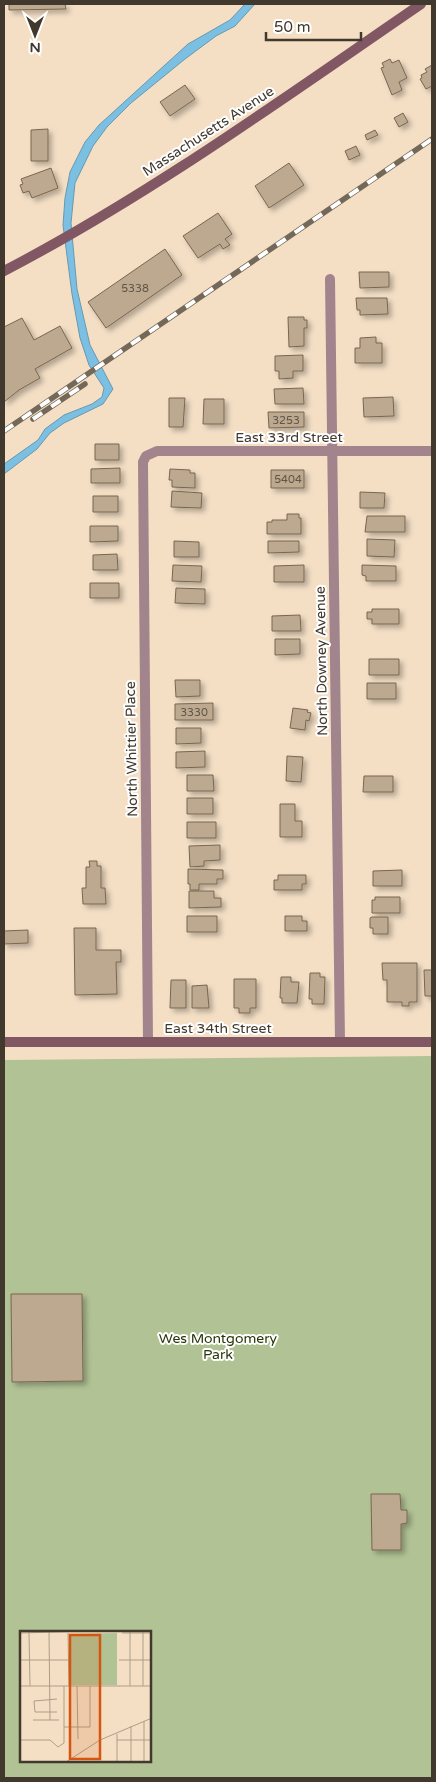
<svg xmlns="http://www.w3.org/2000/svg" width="436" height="1782" font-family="'Varela Round',sans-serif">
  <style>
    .green { fill: #b1c295; fill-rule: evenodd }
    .water { fill: #7bc0e3; stroke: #6a98ad }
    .building { fill: #bda990; stroke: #78664f; filter: url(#shadow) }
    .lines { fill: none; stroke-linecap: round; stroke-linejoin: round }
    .minor { stroke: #a2848c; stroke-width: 10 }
    .secondary { stroke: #815763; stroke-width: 10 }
    .rail-casing { stroke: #746959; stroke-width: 5.5 }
    .rail { stroke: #fff; stroke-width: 4; stroke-dasharray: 11; stroke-linecap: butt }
    .labels { text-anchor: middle; stroke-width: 4; stroke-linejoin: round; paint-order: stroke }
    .number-label { font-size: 11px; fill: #605546 }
    .street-label { font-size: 14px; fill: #41392e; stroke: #fff }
    .park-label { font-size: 14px; fill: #283507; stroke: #fff }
    .inset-road { fill: none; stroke: #ac9d89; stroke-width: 1 }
    .view { fill: #d7560f; fill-opacity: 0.15; stroke: #d7560f; stroke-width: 2.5 }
    .inset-edge { fill: none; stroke: #41392e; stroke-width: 2.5 }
  </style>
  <defs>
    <filter id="shadow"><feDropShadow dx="3.5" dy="3.5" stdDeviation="2.5" flood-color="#0004"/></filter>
  </defs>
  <rect width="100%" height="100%" fill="#f4dfc5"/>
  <!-- green -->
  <path class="green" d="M432 1056V1778H4V1060ZM21 1632H150V1761H21Z"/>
  <!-- water -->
  <path class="water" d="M245 4H255L235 26 216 36 185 59 131 103 107 127 93 146 75 183 71 223 77 289 90 345 113 389 103 404 64 423 50 433 37 449 4 474V464L38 440 45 429 64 415 92 404 102 397 104 388 89 365 80 338 72 294 63 225 65 198 70 172 85 142 99 125 188 44 230 20Z"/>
  <!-- building -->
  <path class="building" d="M9 4H65L66 9 9 10Z
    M390 59 392 63 399 60 407 78 399 82 402 90 392 95 381 68 384 67 382 63Z
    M432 65V86L426 89 420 79 422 78 421 75 427 72 425 69Z
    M185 85 195 99 170 116 160 102Z
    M403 113 408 122 399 127 394 118Z
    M48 129V161H31V130Z
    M375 130 378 135 367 140 365 135Z
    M356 146 360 155 349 160 345 151Z
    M289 163 304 185 269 208 255 186Z
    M51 168 58 188 32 198 29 191 23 193 20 185 23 184 21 179Z
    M218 213 232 234 225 239 230 245 223 249 220 244 198 258 183 236Z
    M165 249 182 275 106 328 88 302Z
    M359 272H389V287L360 288Z
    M356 298H387L388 314 360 315V310H357Z
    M288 317H304V320H307V328H304V346L289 347Z
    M22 318 34 340 60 326 72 348 35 369 40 378 19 390 4 402V327Z
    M376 337V343H382V363H355V348H360V338Z
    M303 355V371H293V378L279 379V371H275V356Z
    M303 388 304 404H275L274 389Z
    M393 397 394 416 364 417 363 398Z
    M169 398H185L183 427H169Z
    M204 399H224V424H203Z
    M268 412H304V427L269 428Z
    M95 444H119V460H95Z
    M120 468V483H91V469Z
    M170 469 190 470V473H195V488L172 487V480H169Z
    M271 470H304V488H271Z
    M172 491 202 493 201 508 171 507Z
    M360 492 385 493 384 508H360Z
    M93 496H118V512H93Z
    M287 514H299V518H301V534H267V522H272V520H287Z
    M367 516H405V532H365Z
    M90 526H118V541L90 542Z
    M367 539 395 540 394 557 367 556Z
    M174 541 199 542V557H174Z
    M268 541H299V552L268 553Z
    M117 554 118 570H93V555Z
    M173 565 202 566 201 582 172 581Z
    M304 565V582H274V566Z
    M362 565 396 566V581H366V576L362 575Z
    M90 583H119V598H90Z
    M176 588 205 589V604L175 603Z
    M372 609H399V624H372V619H367V612H372Z
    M300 615 301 631H272V616Z
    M275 639H300V654L275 655Z
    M369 659H399V675H369Z
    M175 680H200V696L176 697Z
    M367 683H396V699H367Z
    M213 703V720H175V704Z
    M293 708 308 710 307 712 311 713 309 721 306 720 305 730 290 728Z
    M176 728H201V743L176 744Z
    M205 751V767L176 768V752Z
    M287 756 303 757 301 782 286 781Z
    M187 775H213L214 791H187Z
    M364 776H393V792H363Z
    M187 798H213V814H187Z
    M280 804H295V821H302V837H280Z
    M187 822H216V838H187Z
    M220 845V860L204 861V866L190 867 189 846Z
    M89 861H97V866H101V888H105L106 904H83L82 888H86V867H90Z
    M188 869 223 870V879H217V884H199V890H190V884H188Z
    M402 870V886H373V871Z
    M278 875H306V884H302V890H274V880H278Z
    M189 891H214V898H221V907L189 908Z
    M375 897H400V913H372V900H375Z
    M187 916H217V932H187Z
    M285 916H302V921H307V931H285Z
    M372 917H388V934H373V928H370V918Z
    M74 928H96V950H121V962H116L117 994 75 995Z
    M28 930V943L4 944V931Z
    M382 963H417V1002H409V1006H402V1002H387V980H383Z
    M424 970H432V996H425Z
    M310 973H320V977H325L324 1004H312V999H309Z
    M281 977H291V982H299L297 1003H282V998H280Z
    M234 979H256V1008H250V1013H239V1008H234Z
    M171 980H186V1008H170Z
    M207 985 209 1008H192V986Z
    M11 1294H82L83 1381 12 1382Z
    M371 1494H400L401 1510H407V1523L401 1524V1550H372Z"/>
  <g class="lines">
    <!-- minor -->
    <path class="minor" d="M330 279 340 1042
      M148 1042 143 462 146 456 157 451H432"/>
    <!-- secondary -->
    <path class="secondary" d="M4 271C150 195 285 97 421 4
      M4 1042H432"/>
    <defs>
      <path id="rail" d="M33 419 85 384
        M4 431 432 139"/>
    </defs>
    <!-- rail casing -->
    <use href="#rail" class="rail-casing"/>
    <!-- rail -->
    <use href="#rail" class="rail"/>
  </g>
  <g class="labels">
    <!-- number labels -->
    <g class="number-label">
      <text x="135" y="292">5338</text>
      <text x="286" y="424">3253</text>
      <text x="288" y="483">5404</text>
      <text x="194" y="716">3330</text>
    </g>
    <!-- street labels -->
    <g class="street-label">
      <text transform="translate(208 131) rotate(-33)" y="5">Massachusetts Avenue</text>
      <text x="289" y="442">East 33rd Street</text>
      <text transform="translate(321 661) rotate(-91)" y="5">North Downey Avenue</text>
      <text transform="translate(131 749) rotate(-91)" y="5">North Whittier Place</text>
      <text x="218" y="1033">East 34th Street</text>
    </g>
    <!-- park labels -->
    <g class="park-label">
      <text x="218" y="1343">Wes Montgomery<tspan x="218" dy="16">Park</tspan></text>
    </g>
  </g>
  <!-- overview -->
  <g transform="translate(20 1631)">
    <rect width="131" height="131" fill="#f4dfc5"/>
    <path d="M97 2V54H49V3Z" fill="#b1c295"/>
    <path class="inset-road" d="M29 0 30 89M110 0V55M123 0V55M9 1 10 55M0 2 67 0M48 2 49 55M102 2H132M0 29H48M99 29H132M0 55H132M57 55 58 108M37 68 14 70 15 81H37M13 89H39M124 90V131M111 95V131M44 96H70V55M97 103V131M0 109H30L38 116 44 112V55M97 109H132M46 131 80 109 132 87"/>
    <path class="view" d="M50 4H80V128H50Z"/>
    <rect width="131" height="131" class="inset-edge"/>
  </g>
  <!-- border -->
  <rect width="436" height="1782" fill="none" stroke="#41392e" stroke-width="10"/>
  <!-- north arrow -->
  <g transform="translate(35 35) rotate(180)" stroke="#ffffff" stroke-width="4" paint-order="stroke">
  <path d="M0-4L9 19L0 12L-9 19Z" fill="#41392e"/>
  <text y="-8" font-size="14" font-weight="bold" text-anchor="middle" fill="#41392e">N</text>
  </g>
  <!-- scale -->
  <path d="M266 32v8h95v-8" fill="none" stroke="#41392e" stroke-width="2.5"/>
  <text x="274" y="32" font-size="15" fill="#41392e" stroke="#ffffff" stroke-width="4" paint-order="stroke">50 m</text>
</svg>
